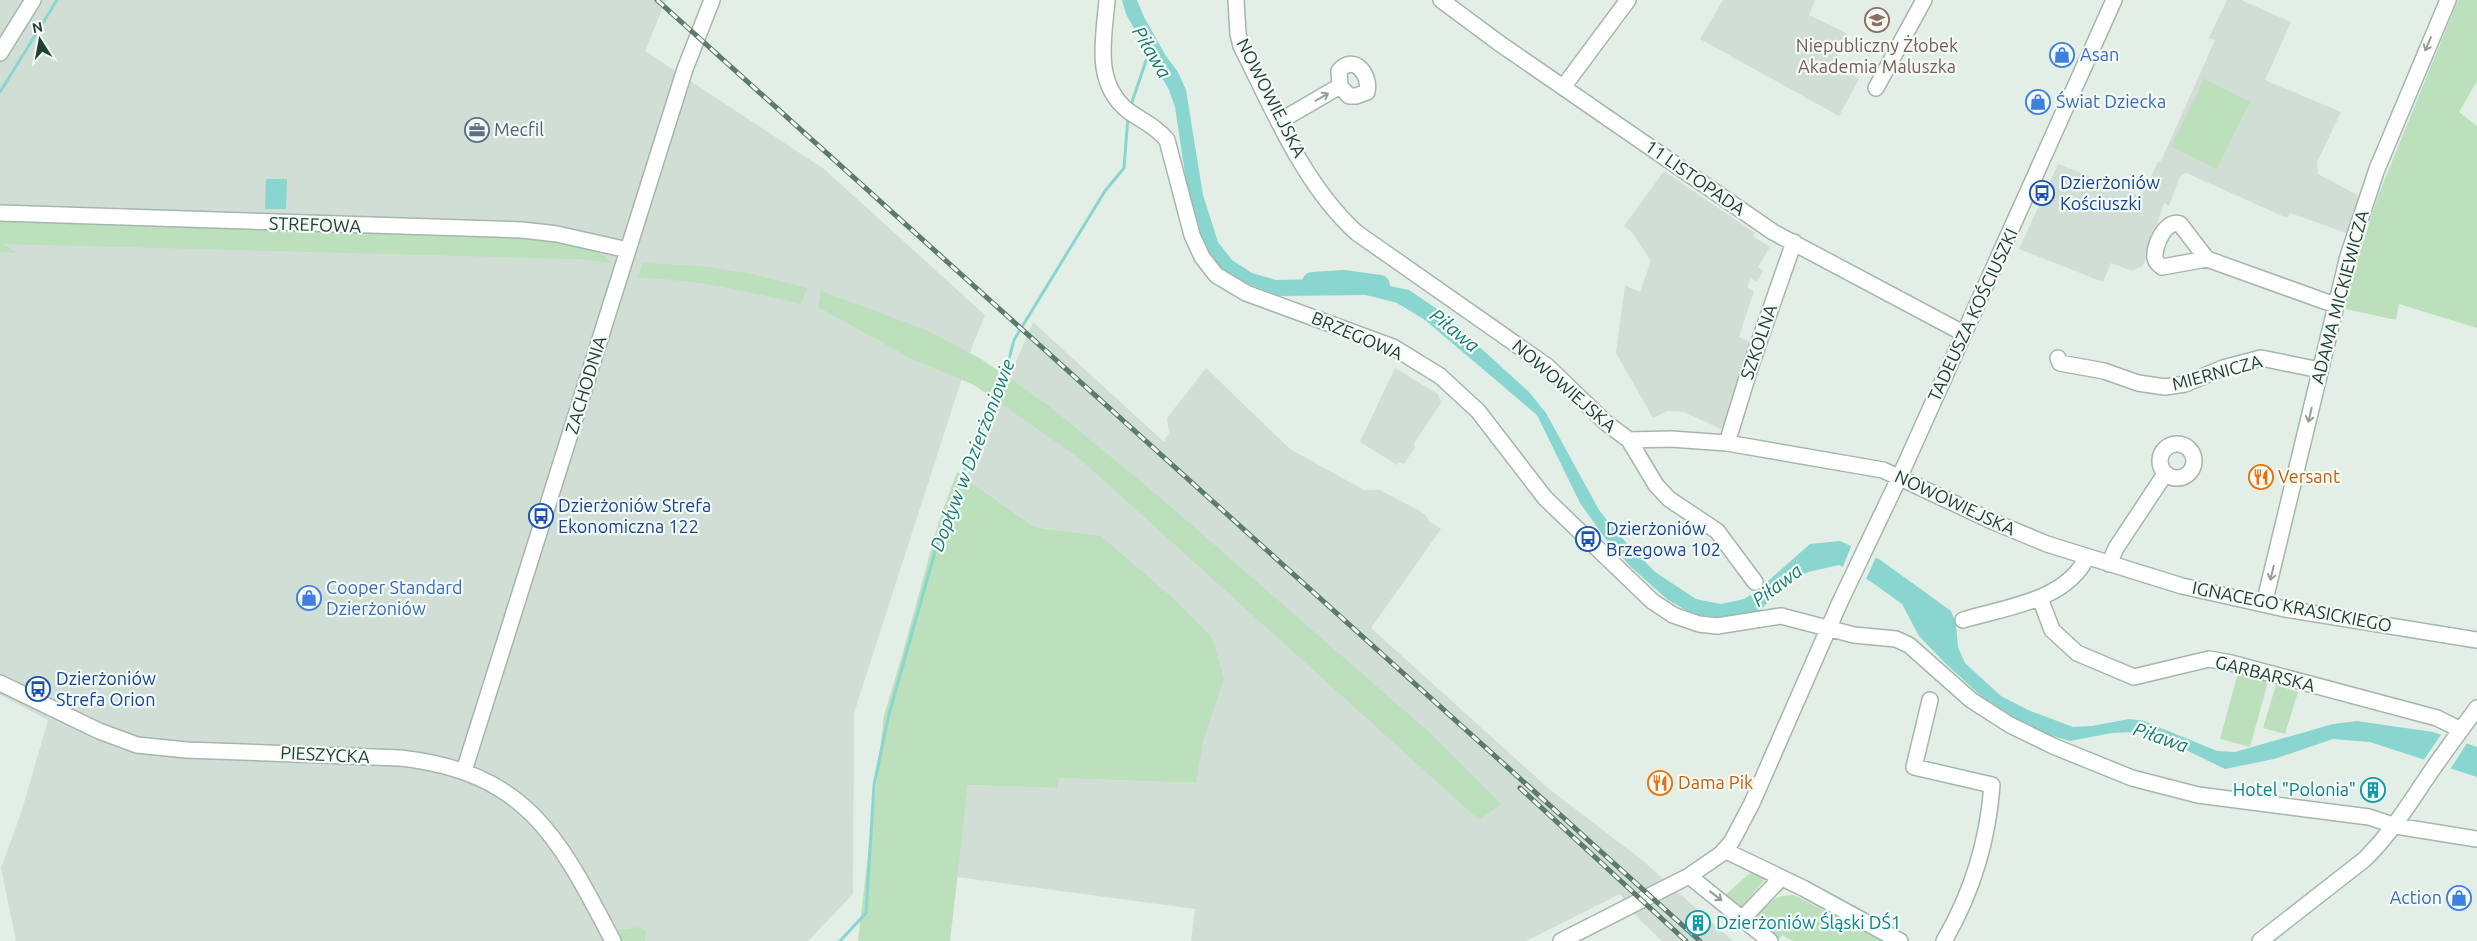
<svg xmlns="http://www.w3.org/2000/svg" width="2477" height="941" font-family="Ubuntu,sans-serif">
  <style>
    .built { fill: #d1ded5 }
    .green { fill: #bbe0bb }
    .water { fill: #88d6cf }
    .pier { fill: #e3eee6 }
    .lines { fill: none; stroke-linecap: round; stroke-linejoin: round }
    .stream { stroke: #88d6cf; stroke-width: 3 }
    .river { stroke: #88d6cf; stroke-width: 20 }
    .minor-casing { stroke: #a5b6ac; stroke-width: 18 }
    .minor { stroke: #fff; stroke-width: 15 }
    .rail-casing { stroke: #5c7c6b; stroke-width: 5 }
    .rail { stroke: #f4faf5; stroke-width: 3; stroke-dasharray: 9; stroke-linecap: butt }
    .oneway { stroke: #90a098 }
    .labels { text-anchor: middle; stroke-width: 4.5; stroke-linejoin: round; paint-order: stroke }
    .education-label { font-size: 18px; fill: #785e54; stroke: #f4faf5 }
    .shop-label { font-size: 18px; fill: #366cbe; stroke: #f4faf5; text-anchor: start }
    .street-label { font-size: 18px; fill: #214030; stroke: #f4faf5 }
    .service-label { font-size: 18px; fill: #4e5e75; stroke: #f4faf5; text-anchor: start }
    .transit-label { font-size: 18px; fill: #164399; stroke: #f4faf5; text-anchor: start }
    .food-label { font-size: 18px; fill: #c56008; stroke: #f4faf5; text-anchor: start }
    .culture-label { font-size: 18px; fill: #0d838f; stroke: #f4faf5; text-anchor: end }
    .water-label { font-size: 19px; font-style: italic; fill: #177b73; stroke: #f4faf5 }
  </style>
  <rect width="100%" height="100%" fill="#e3eee6"/>
  <!-- built -->
  <path class="built" d="M0 0H666L645 51 824 169 985 315 973 344 854 713 853 894 808 941H16L1 868 22 810 48 720 0 695Z
    M1723 0H1815L1809 15 1848 34 1834 64 1859 79 1839 116 1700 39Z
    M2227 0H2241L2291 22 2265 80 2341 112 2317 162 2318 174 2361 197 2349 234 2290 213 2287 218 2186 173 2180 176 2169 206 2164 203 2143 266 2132 271 2111 263 2103 282 2019 249 2058 164 2141 196 2158 162 2161 161 2215 40 2209 38Z
    M1664 171 1755 233 1753 236 1770 247 1758 267 1763 271 1757 282 1751 278 1747 288 1754 291 1739 337 1750 342 1729 416 1723 430 1684 412 1667 411 1653 418 1616 353 1625 285 1640 292 1651 261 1631 231 1624 226Z
    M1033 322 1164 442 1169 433 1167 418 1206 368 1290 449 1364 490H1380L1425 514 1429 521 1441 529 1371 628 1548 788 1642 860 1733 941H1662L1639 919 1620 894 1526 941H1191L1195 909 957 877 968 785 1057 788 1058 778 1195 783 1101 536 1034 527 966 478Z
    M1395 368 1438 394 1441 403 1414 443 1415 447 1404 464 1399 462 1397 465 1360 442Z"/>
  <!-- green -->
  <path class="green" d="M2458 0H2477V81L2459 112 2477 126V328L2399 304 2396 320 2337 307 2357 261 2378 196Z
    M2204 79 2250 102 2217 169 2171 146Z
    M0 221 517 237C545 241 592 238 611 263L578 259 4 244 17 253 0 252Z
    M643 263 702 266 752 274 807 288 801 304C744 291 696 279 637 278Z
    M821 291 926 330 981 359 1049 406 1162 499 1430 733 1501 804 1479 820 1079 458 974 385 910 358 818 307Z
    M957 472 1034 527 1101 536 1176 601 1212 638 1224 678 1203 741 1196 783 1059 778 1057 788 968 785 950 941H858L884 716 903 652 939 521Z
    M2238 673 2268 682 2250 747 2220 739Z
    M2276 685 2298 692 2285 734 2263 728Z
    M1751 872 1765 879 1740 909 1723 897Z
    M1794 895 1884 941H1793L1782 935 1778 940 1756 923V918C1767 903 1774 895 1794 895Z
    M640 927 645 931V941H621L618 934 620 930Z"/>
  <!-- water -->
  <path class="water" d="M1122 0H1137L1144 17 1166 56 1178 72 1186 90 1203 195 1218 242 1232 260 1252 273 1276 280 1322 279 1375 283 1409 290 1440 311 1529 392 1546 413 1599 510 1619 535 1655 572 1696 599 1721 604 1744 599 1758 590 1810 544 1840 541 1879 559 1951 611 1956 624 1958 647 1965 663 2001 696 2028 710 2073 727 2092 726 2129 719 2144 721 2217 751 2235 752 2333 724 2357 721 2433 732 2477 747V777L2370 742 2333 739 2274 759 2225 769 2186 750 2136 732 2112 733 2070 741 2039 732 1992 706 1946 664 1919 636 1902 604 1870 581 1839 565 1808 572 1788 583 1758 612 1736 619 1695 615 1668 600 1631 567 1605 538 1580 503 1537 415 1425 320 1397 303 1366 295 1278 296 1219 272 1205 252 1192 220 1175 107 1169 90 1126 14Z
    M266 179H287L286 209H265Z"/>
  <!-- pier -->
  <path class="pier" d="M1852 544 1877 555 1865 581 1842 569Z
    M2443 732 2469 740 2449 771 2423 761Z"/>
  <g class="lines">
    <!-- stream -->
    <path class="stream" d="M0 92 57 0
      M1131 105 1149 52
      M840 941 866 913 874 785 889 714 946 513 993 403V394L1000 387 1004 379 1014 340 1105 191 1124 168 1128 116"/>
    <!-- river -->
    <path class="river" d="M1312 282 1343 280 1380 285"/>
    <defs>
      <path id="minor" d="M1107 0C1104 38 1093 81 1127 110 1140 120 1156 126 1167 140L1192 235 1202 257 1216 275 1246 293 1393 347 1440 376 1478 411 1545 498 1652 601 1673 615 1699 624 1717 626 1781 616 1854 635 1896 639 1909 645 1971 700 2010 725 2053 746 2132 778 2198 795 2369 817 2396 826 2477 839
        M1236 0 1238 34 1241 46C1274 111 1303 184 1357 233L1547 366 1605 422 1629 440 1671 439 1727 443 1883 470 1994 522 2047 544 2182 586 2285 609 2477 640
        M1441 0 1499 43 1773 232 1963 333
        M0 53 33 0
        M1564 86 1628 0
        M1876 88 1924 0
        M1280 121 1340 86 1339 71C1354 53 1371 75 1367 92L1356 96H1349L1340 86
        M0 213 522 230 557 234 628 250
        M2207 259 2162 267C2159 265 2156 263 2155 258 2154 246 2165 219 2180 224L2207 259 2335 305
        M2058 358 2060 363 2104 371 2138 383 2165 387 2185 384 2223 368 2261 358 2320 370
        M1629 440 1656 485 1669 499 1717 531 1755 582
        M1727 443 1751 365 1794 242
        M2160 461a17 17 0 1 1 34 0a17 17 0 1 1-34 0Z
        M2109 564 2116 548 2165 474
        M2040 598 2052 630 2077 653 2134 677 2209 659 2231 663 2437 718 2461 730
        M2264 604 2348 256 2377 169 2448 0
        M1963 620C2006 607 2066 601 2087 557
        M0 683 99 731 137 745 186 750 400 758C527 772 559 838 613 941
        M1930 700 1914 767 1992 785C1988 840 1972 893 1944 941
        M464 771 685 69 712 0
        M1724 850 1803 888 1900 941
        M1689 876 1770 941
        M1743 918 1781 878
        M1561 941 1689 876 1721 854 1732 841 1752 803 1840 602 1900 476 2114 0
        M2260 941 2365 859C2393 831 2408 805 2430 773 2445 751 2461 730 2477 708"/>
    </defs>
    <!-- minor casing -->
    <use href="#minor" class="minor-casing"/>
    <!-- minor -->
    <use href="#minor" class="minor"/>
    <defs>
      <path id="rail" d="M657 0 1700 941
        M1520 788 1686 941"/>
    </defs>
    <!-- rail casing -->
    <use href="#rail" class="rail-casing"/>
    <!-- rail -->
    <use href="#rail" class="rail"/>
  </g>
  <!-- one-way arrows -->
  <defs><path id="oneway-shaft" d="M-6 0H5M1.5-3L5.5 0L1.5 3" fill="none" stroke-width="1.6" stroke-linecap="round" stroke-linejoin="round" transform="scale(1.25)"/></defs>
  <g class="oneway">
    <use href="#oneway-shaft" transform="translate(2428 44) rotate(113)"/>
    <use href="#oneway-shaft" transform="translate(1322 97) rotate(-30)"/>
    <use href="#oneway-shaft" transform="translate(2310 415) rotate(103)"/>
    <use href="#oneway-shaft" transform="translate(2272 573) rotate(103)"/>
    <use href="#oneway-shaft" transform="translate(1716 896) rotate(38)"/>
  </g>
  <!-- icons -->
  <defs>
    <symbol id="school-ring" viewBox="-11 -11 22 22"><circle r="9.5" fill="#f4faf5" stroke="#8d6e63" stroke-width="1.5"/><path d="M0-5L7-2L0 1L-7-2ZM-4 1L0 2.5L4 1V4Q0 6-4 4Z" fill="#8d6e63"/></symbol>
    <symbol id="shop-ring" viewBox="-11 -11 22 22"><circle r="9.5" fill="#f4faf5" stroke="#3f7fe0" stroke-width="1.5"/><path d="M-5-2.5h2.3a2.7 3.5 0 0 1 5.4 0H5L5.5 6h-11ZM-1.5-2.5h3a1.5 2.3 0 0 0-3 0Z" fill="#3f7fe0"/></symbol>
    <symbol id="office-ring" viewBox="-11 -11 22 22"><circle r="9.5" fill="#f4faf5" stroke="#5c6f8a" stroke-width="1.5"/><path d="M-6-3h4V-5.5h4V-3h4V5H-6ZM-1-4.5V-3h2v-1.5ZM-6 0V1H6V0Z" fill="#5c6f8a"/></symbol>
    <symbol id="bus-ring" viewBox="-11 -11 22 22"><circle r="9.5" fill="#f4faf5" stroke="#1a4fb4" stroke-width="1.5"/><path d="M-5-6H5V4H4V6H2V4H-2V6H-4V4H-5ZM-3.5-4V0h7V-4ZM-3.5 1.2v1.5H-2V1.2ZM2 1.2v1.5H3.5V1.2Z" fill="#1a4fb4"/></symbol>
    <symbol id="restaurant-ring" viewBox="-11 -11 22 22"><circle r="9.5" fill="#f4faf5" stroke="#e8710a" stroke-width="1.5"/><path d="M-5-6h1v4h1v-4h1v4h1v-4h1v5L-1.5 .5V6h-2V.5L-5-1ZM5-6V6H3V1.5H1.5Q1.5-4 5-6Z" fill="#e8710a"/></symbol>
    <symbol id="building-ring" viewBox="-11 -11 22 22"><circle r="9.5" fill="#f4faf5" stroke="#0f9aa8" stroke-width="1.5"/><path d="M-4-6H4V6H1V3H-1V6H-4ZM-2.5-4.3h1.7v1.8h-1.7ZM.8-4.3h1.7v1.8H.8ZM-2.5-1h1.7V.8h-1.7ZM.8-1h1.7V.8H.8Z" fill="#0f9aa8"/></symbol>
  </defs>
  <g fill-rule="evenodd">
    <use href="#school-ring" x="1863" y="6" width="28" height="28"/>
    <use href="#shop-ring" x="2048" y="41" width="28" height="28"/>
    <use href="#shop-ring" x="2024" y="88" width="28" height="28"/>
    <use href="#office-ring" x="463" y="116" width="28" height="28"/>
    <use href="#bus-ring" x="2028" y="179" width="28" height="28"/>
    <use href="#restaurant-ring" x="2247" y="463" width="28" height="28"/>
    <use href="#bus-ring" x="527" y="502" width="28" height="28"/>
    <use href="#bus-ring" x="1574" y="525" width="28" height="28"/>
    <use href="#shop-ring" x="295" y="584" width="28" height="28"/>
    <use href="#bus-ring" x="24" y="675" width="28" height="28"/>
    <use href="#restaurant-ring" x="1646" y="769" width="28" height="28"/>
    <use href="#building-ring" x="2359" y="776" width="28" height="28"/>
    <use href="#shop-ring" x="2445" y="884" width="28" height="28"/>
    <use href="#building-ring" x="1684" y="909" width="28" height="28"/>
  </g>
  <g class="labels">
    <!-- education labels -->
    <g class="education-label">
      <text x="1877" y="52">Niepubliczny Żłobek<tspan x="1877" dy="21">Akademia Maluszka</tspan></text>
    </g>
    <!-- shop labels -->
    <g class="shop-label">
      <text x="2080" y="61">Asan</text>
      <text x="2056" y="108">Świat Dziecka</text>
      <text x="326" y="594">Cooper Standard<tspan x="326" dy="21">Dzierżoniów</tspan></text>
      <text x="2442" y="904" text-anchor="end">Action</text>
    </g>
    <!-- street labels -->
    <g class="street-label">
      <text transform="translate(1271 98) rotate(63)" y="6">NOWOWIEJSKA</text>
      <text transform="translate(1695 178) rotate(35)" y="6">11 LISTOPADA</text>
      <text transform="translate(315 225) rotate(2)" y="6">STREFOWA</text>
      <text transform="translate(2340 297) rotate(-75)" y="6">ADAMA MICKIEWICZA</text>
      <text transform="translate(1973 315) rotate(-65)" y="6">TADEUSZA KOŚCIUSZKI</text>
      <text transform="translate(1357 336) rotate(23)" y="6">BRZEGOWA</text>
      <text transform="translate(1759 342) rotate(-71)" y="6">SZKOLNA</text>
      <text transform="translate(2217 373) rotate(-15)" y="6">MIERNICZA</text>
      <text transform="translate(586 385) rotate(-73)" y="6">ZACHODNIA</text>
      <text transform="translate(1564 386) rotate(41)" y="6">NOWOWIEJSKA</text>
      <text transform="translate(1955 503) rotate(25)" y="6">NOWOWIEJSKA</text>
      <text transform="translate(2292 607) rotate(11)" y="6">IGNACEGO KRASICKIEGO</text>
      <text transform="translate(2265 674) rotate(14)" y="6">GARBARSKA</text>
      <text transform="translate(325 755) rotate(3)" y="6">PIESZYCKA</text>
    </g>
    <!-- service labels -->
    <g class="service-label">
      <text x="494" y="136">Mecfil</text>
    </g>
    <!-- transit labels -->
    <g class="transit-label">
      <text x="2060" y="189">Dzierżoniów<tspan x="2060" dy="21">Kościuszki</tspan></text>
      <text x="558" y="512">Dzierżoniów Strefa<tspan x="558" dy="21">Ekonomiczna 122</tspan></text>
      <text x="1606" y="535">Dzierżoniów<tspan x="1606" dy="21">Brzegowa 102</tspan></text>
      <text x="56" y="685">Dzierżoniów<tspan x="56" dy="21">Strefa Orion</tspan></text>
    </g>
    <!-- food labels -->
    <g class="food-label">
      <text x="2278" y="483">Versant</text>
      <text x="1678" y="789">Dama Pik</text>
    </g>
    <!-- culture labels -->
    <g class="culture-label">
      <text x="2356" y="796">Hotel "Polonia"</text>
      <text x="1716" y="929" text-anchor="start">Dzierżoniów Śląski DŚ1</text>
    </g>
    <!-- water labels -->
    <g class="water-label">
      <text transform="translate(1152 52) rotate(59)" y="7">Piława</text>
      <text transform="translate(1455 330) rotate(39)" y="7">Piława</text>
      <text transform="translate(972 455) rotate(-69)" y="7">Dopływ w Dzierżoniowie</text>
      <text transform="translate(1777 585) rotate(-37)" y="7">Piława</text>
      <text transform="translate(2161 737) rotate(19)" y="7">Piława</text>
    </g>
  </g>
  <!-- north arrow -->
  <g transform="translate(40 40) rotate(349)" stroke="#f4faf5" stroke-width="4" paint-order="stroke">
  <path d="M0-4L9 19L0 12L-9 19Z" fill="#214030"/>
  <text y="-8" font-size="14" font-weight="bold" text-anchor="middle" fill="#214030">N</text>
  </g>
</svg>
